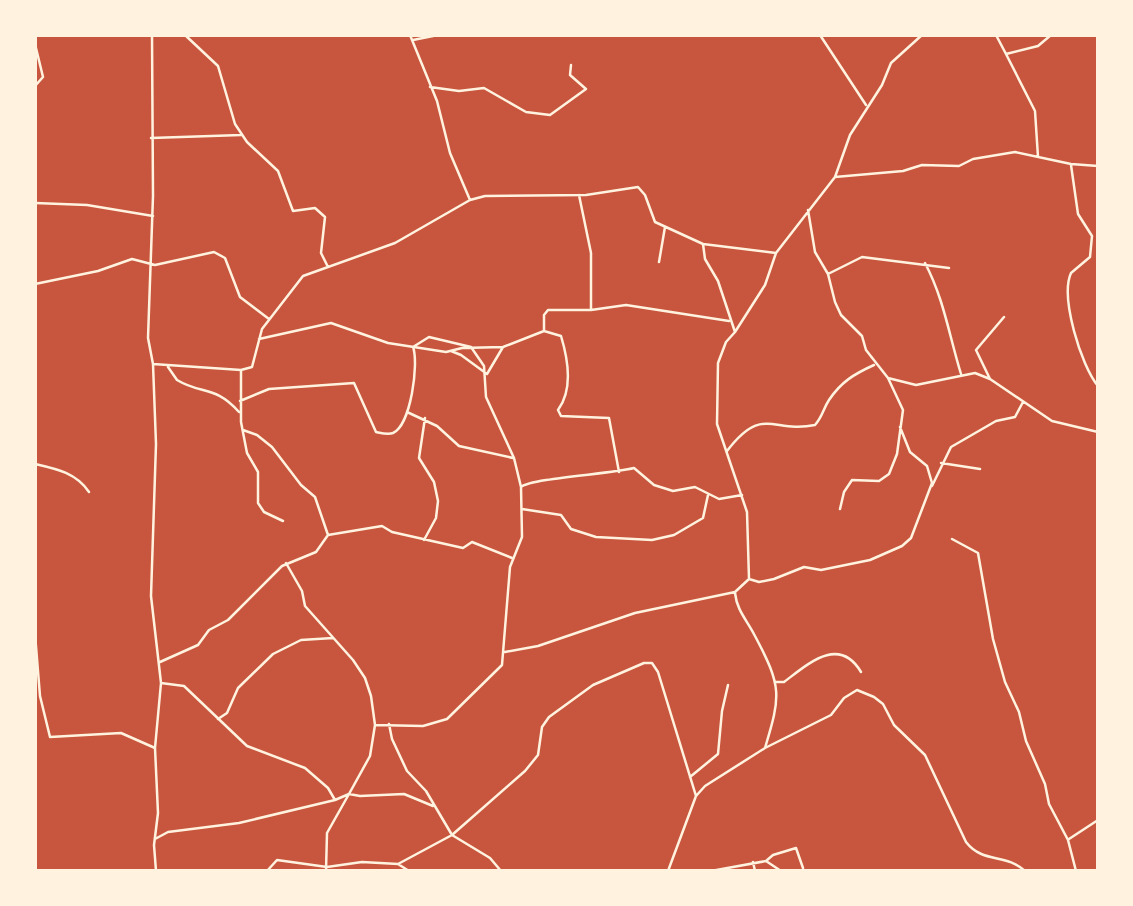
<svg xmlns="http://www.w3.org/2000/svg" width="1133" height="906" font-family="Raleway,sans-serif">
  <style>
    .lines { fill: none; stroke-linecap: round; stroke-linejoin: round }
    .minor { stroke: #fff3e0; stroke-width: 2.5 }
  </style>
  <rect width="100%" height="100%" fill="#c8553d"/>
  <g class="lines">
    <!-- minor -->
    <path class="minor" d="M152 35 153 196 148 338 153 364 156 444 151 596 161 683 155 748 158 813 154 845 156 871
      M185 35 218 66 235 124 247 142 278 171 293 211 315 208 325 217 321 253 328 267
      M410 35 437 101 450 153 470 200
      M820 35 866 105
      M996 35 1006 54 1038 46 1051 35
      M413 40 438 35
      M35 44 43 77 35 86
      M1006 54 1035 111 1038 157
      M430 87 459 91 484 88 526 112 550 115 586 89 570 75 571 65
      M151 138 241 135
      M1071 165 1078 214 1092 236 1090 257 1071 273C1060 297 1081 366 1098 386
      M835 177 850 135 882 85 891 63 922 35
      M579 195 591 253V310
      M35 203 87 205 153 216
      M808 210 815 252 828 274 835 302 841 315 862 336 866 350 888 378 916 385 975 373 990 379 1052 421 1098 432
      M659 262 665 227
      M925 263C944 299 949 335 961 374
      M828 274 862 257 949 268
      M35 284 98 271 132 259 155 265 214 252 225 258 240 297 269 319
      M544 331 561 336C568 359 573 390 558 410L561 416 609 418 619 472
      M735 332 765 285 776 253
      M259 339 331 323 388 343 446 352 462 348 503 347 544 331V315L548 310H591L626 305 729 321
      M451 351 461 355 487 374 503 347
      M153 364 241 370 252 367 262 329 303 276 395 243 470 200 485 196 586 195 638 187 645 195 655 222 703 244 776 253 835 177 903 171 922 165 959 166 973 159 1015 152 1071 164 1098 166
      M168 367 177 380C202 395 215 385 239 412
      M241 370V422L247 453 258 472V503L264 512 283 521
      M990 379 976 350 1004 317
      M240 401 269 389 354 383 376 432C381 433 388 435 393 433 411 425 419 363 413 347L429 337 471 347 484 366 486 397 514 458 521 487 522 537 510 567 502 665 447 719 423 726 375 725
      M407 412 437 426 459 446 513 458
      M727 451C763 404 772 434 815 425 823 416 823 409 829 400 841 382 854 374 874 365
      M941 463 980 469
      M35 464C57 469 76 473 89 492
      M932 486 951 447 996 421 1015 417 1023 402
      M521 487C532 478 611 474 634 468L654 485 673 491 695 487 719 499 742 495
      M522 509 561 515 571 529 596 537 652 540 674 535 703 518 708 495
      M840 509 844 492 852 480 879 481 889 474 897 454 903 410 888 378
      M328 535 382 526 392 532 463 548 472 542 512 558
      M952 539 978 553 993 639 1005 682 1019 712 1026 741 1045 784 1049 804 1068 840 1076 871
      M424 540 436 518 438 501 434 482 419 458 425 418
      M749 579 759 582 774 579 804 567 821 570 870 560 902 546 911 538 932 483 927 466 910 452 900 427
      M735 593C737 611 747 620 755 636 782 687 781 695 765 748
      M35 634 40 696 50 737 121 733 155 748
      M505 652 538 646 635 613 735 592 749 579 747 512 717 424 718 363 726 342 735 332 718 281 705 259 703 244
      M160 662 198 645 209 630 228 620 282 566 316 552 328 535 315 497 301 485 272 447 257 435 243 430
      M776 682H784C808 664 839 635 861 672
      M161 683 184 686 247 746 305 768 328 788 335 800
      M218 719 227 713 238 688 273 654 301 640 333 638
      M389 724 392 739 407 771 426 791 452 835 490 858 501 871
      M690 777 718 754 722 711 728 685
      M155 839 168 832 239 823 335 800 349 794 370 756 375 725 371 696 365 678 353 660 305 606 302 591 286 563
      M1069 839 1098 820
      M766 861 773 855 796 848 803 868
      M753 862 755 871
      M398 864 409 871
      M267 871 277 860 327 867 362 862 398 864 452 835 525 771 538 755 542 727 549 717 593 685 644 663H652L658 672 696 796
      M326 871 327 833 349 794 360 796 404 794 433 806
      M668 871 696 796 705 786 765 748 831 715 844 698 857 690 874 697 883 704 894 725 925 755 966 842C983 864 1006 853 1025 871
      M711 871 766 861 781 871"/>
  </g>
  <!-- border -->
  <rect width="1133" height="906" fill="none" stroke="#fff3e0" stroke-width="74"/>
</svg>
